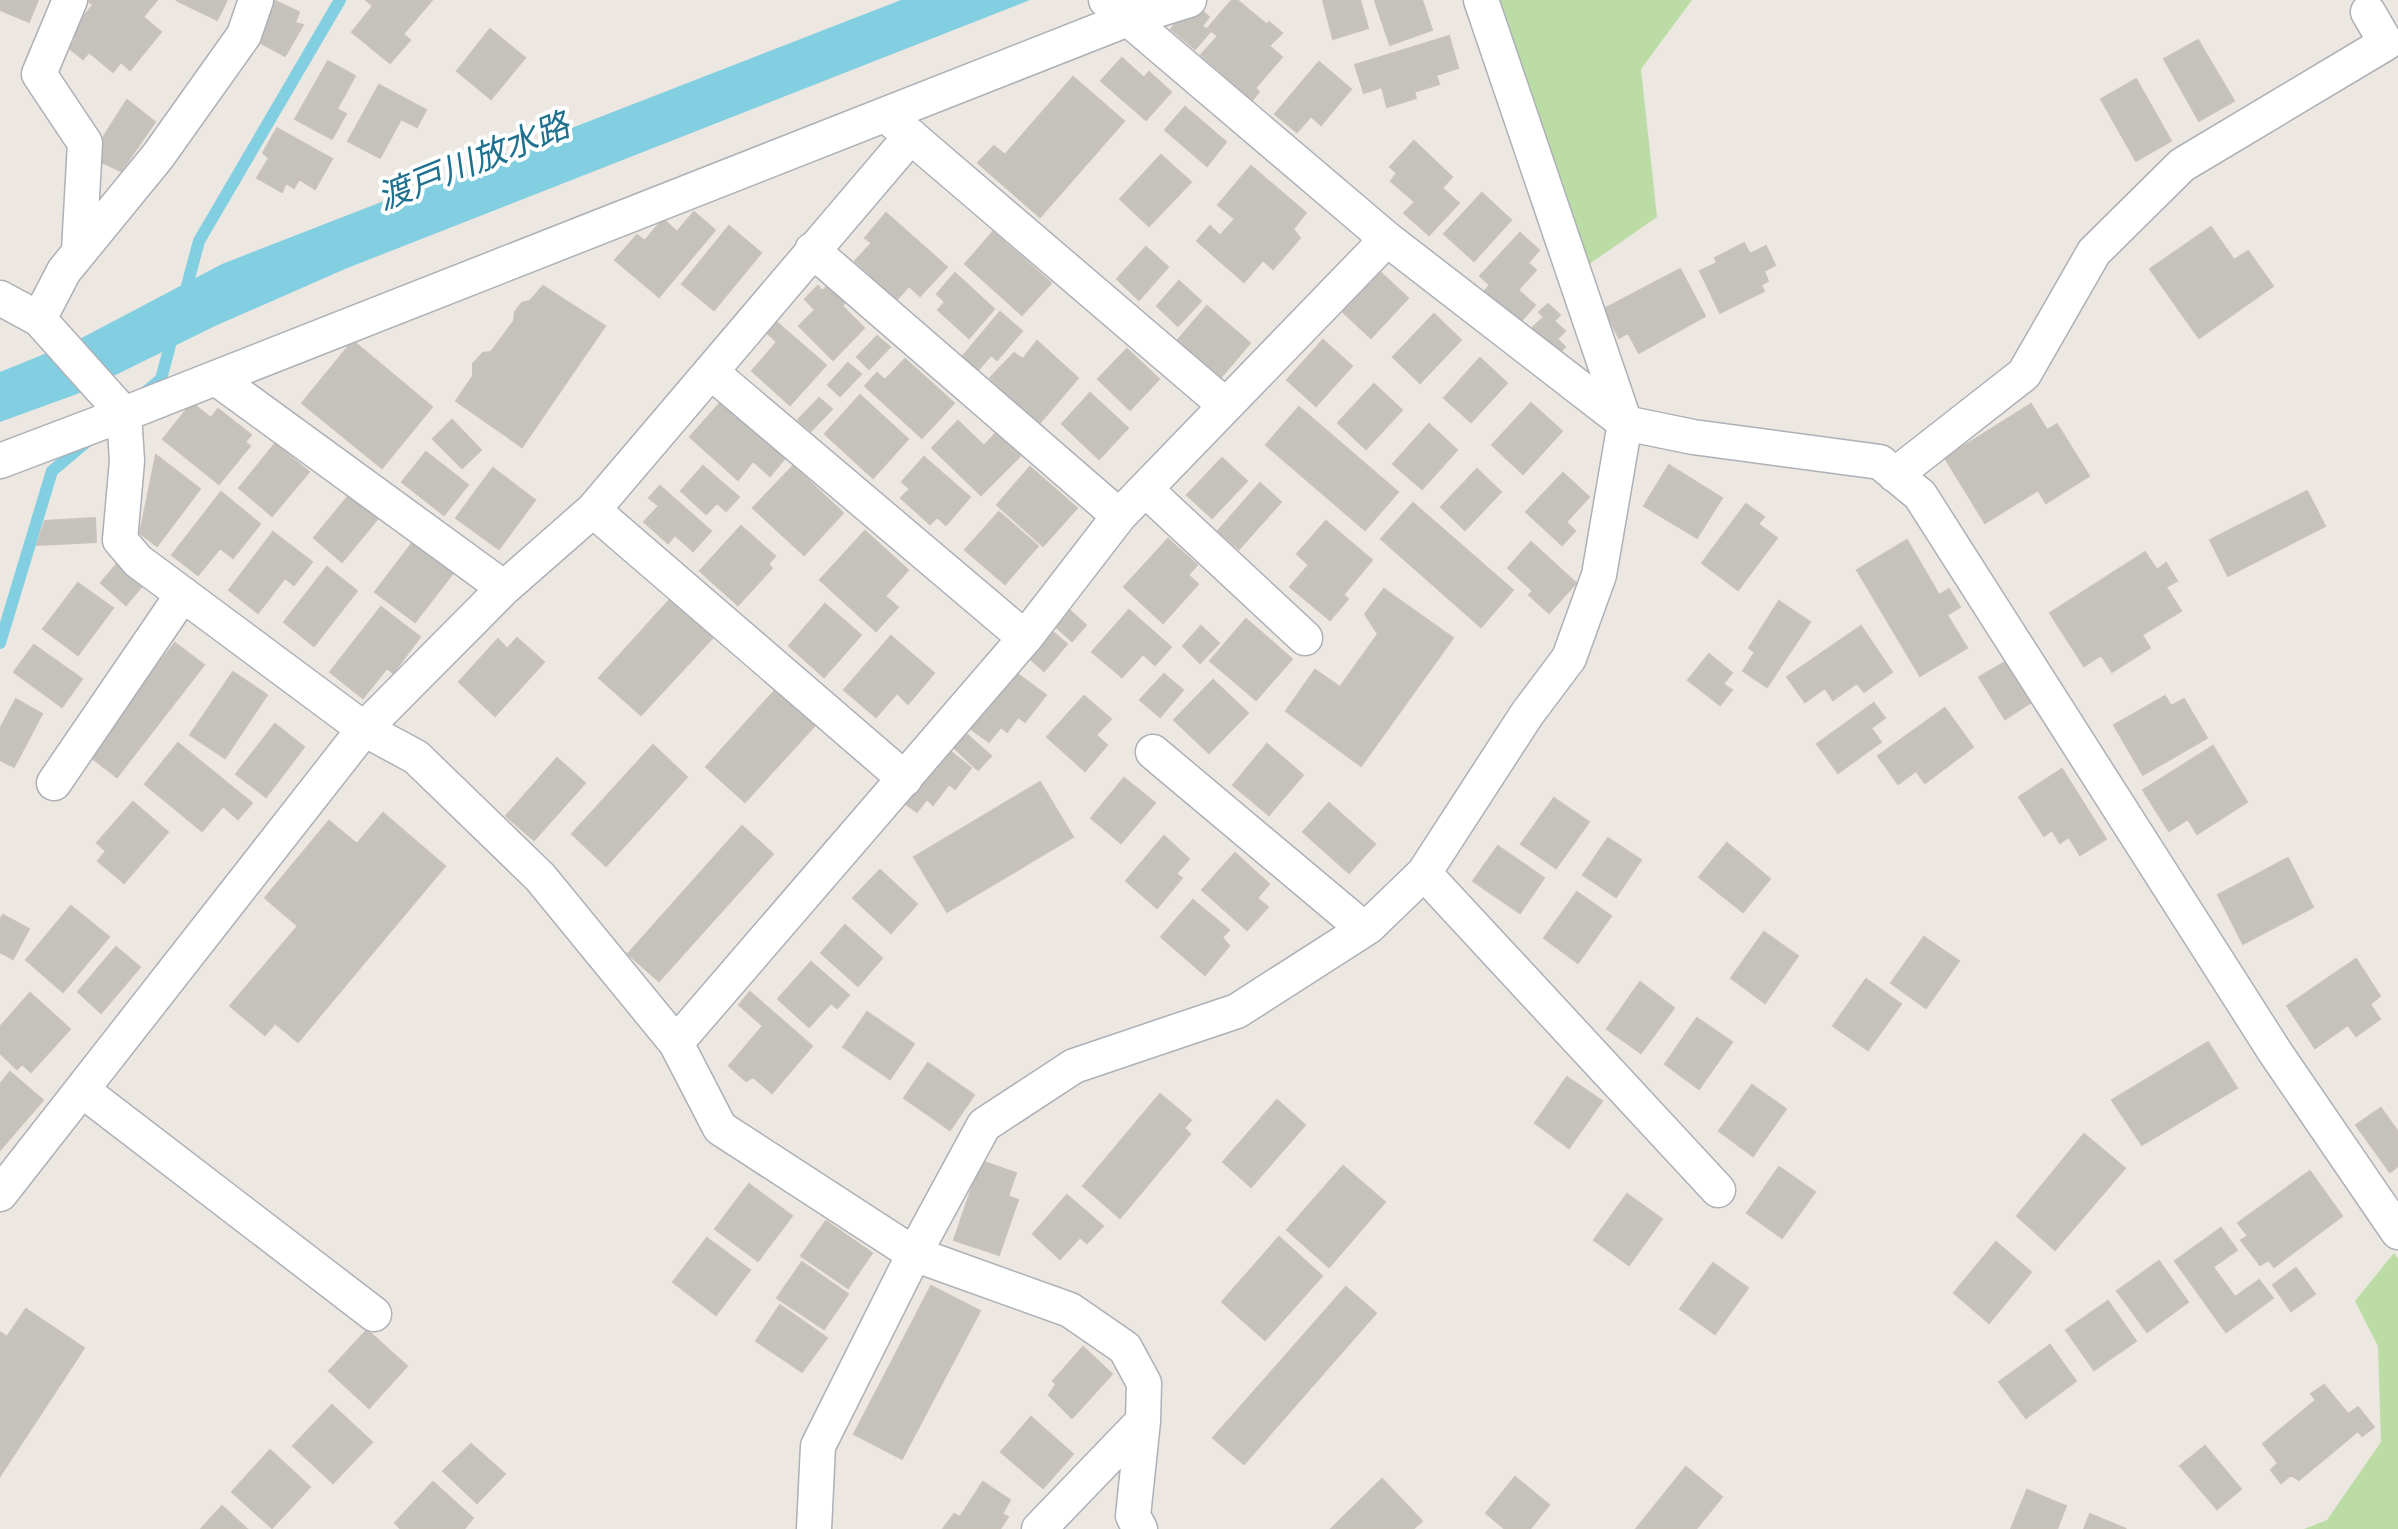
<svg xmlns="http://www.w3.org/2000/svg" width="2398" height="1529" font-family="'Alegreya Sans','Noto Sans JP',sans-serif">
  <style>
    .green { fill: #bcdca5 }
    .water { fill: #82cfe1 }
    .lines { fill: none; stroke-linecap: round; stroke-linejoin: round }
    .stream { stroke: #82cfe1; stroke-width: 12 }
    .building { fill: #c5c2bc; stroke: #c8c2bb; stroke-width: 2 }
    .minor-casing { stroke: #adb0b7; stroke-width: 37 }
    .minor { stroke: #fff; stroke-width: 34 }
    .labels { text-anchor: middle; stroke-width: 8; stroke-linejoin: round; paint-order: stroke }
    .water-label { font-size: 34px; font-style: italic; fill: #1f718f; stroke: #fff }
  </style>
  <rect width="100%" height="100%" fill="#ece7e1"/>
  <!-- green -->
  <path class="green" d="M1481 0H1692L1641 69 1657 217 1575 274Z
    M2394 1253 2398 1259V1529H2304L2327 1520 2381 1442 2378 1346 2355 1301Z"/>
  <!-- water -->
  <path class="water" d="M901 0H1030L345 269 215 326 77 394 0 422V372L74 342 222 264Z"/>
  <g class="lines">
    <!-- stream -->
    <path class="stream" d="M184 297 199 241 340 0
      M143 394 161 379 173 334
      M0 643 52 471 90 439"/>
  </g>
  <!-- building -->
  <path class="building" d="M0 0H38L29 22 0 10Z
    M87 0H157L143 17 161 32 130 70 121 62 113 72 89 52 83 59 69 48 76 39 70 34 93 5Z
    M176 0H227L217 20Z
    M366 0H432L403 34 410 40 390 63 352 32 373 6Z
    M1232 0H1237L1267 25 1269 22 1282 33 1269 46 1282 57 1255 88 1259 92 1252 100 1201 55 1218 36 1208 28Z
    M1323 0H1360L1368 28 1333 39Z
    M1378 0H1422L1432 30 1390 45 1375 1Z
    M275 1 299 12 295 23 303 25 285 56 255 40Z
    M1199 8 1209 17 1202 26 1210 32 1195 49 1171 29 1187 9Z
    M490 29 525 58 491 99 457 71Z
    M1449 36 1458 68 1436 75 1439 84 1414 92 1416 98 1387 107 1382 87 1364 93 1355 65Z
    M2198 40 2234 101 2199 121 2164 59Z
    M1122 58 1144 78 1149 72 1171 92 1146 120 1101 81Z
    M328 61 355 76 337 109 346 114 332 139 295 119Z
    M1319 62 1351 89 1321 125 1311 116 1297 132 1275 114Z
    M1073 77 1124 121 1040 217 978 163 994 146 1005 155Z
    M2136 79 2171 141 2136 161 2101 99Z
    M379 85 426 110 417 127 401 119 380 158 348 141Z
    M127 100 155 122 121 171 101 162 104 136Z
    M1185 107 1226 142 1207 166 1165 130Z
    M277 128 332 159 315 189 299 179 294 188 286 183 282 192 257 178 269 158 263 153Z
    M1414 141 1452 177 1442 188 1459 203 1429 235 1404 213 1415 202 1391 181 1397 173 1390 167Z
    M1161 155 1191 182 1149 226 1120 199Z
    M1251 166 1306 213 1293 229 1300 238 1273 269 1263 260 1244 282 1197 241 1210 226 1220 236 1235 219 1218 205Z
    M1482 193 1511 220 1474 261 1444 234Z
    M694 212 715 230 659 297 615 260 637 235 645 241 663 219 677 232Z
    M886 213 947 267 920 296 909 286 897 299 855 261 872 243 865 238Z
    M729 226 761 253 714 310 682 284Z
    M2211 227 2234 260 2248 251 2273 286 2199 338 2150 269Z
    M993 232 1051 283 1022 315 965 264Z
    M1520 233 1539 250 1528 263 1536 270 1518 290 1535 305 1520 322 1485 291 1490 285 1480 276Z
    M1744 243 1750 254 1766 246 1775 265 1764 271 1768 281 1761 285 1764 291 1720 313 1700 271 1717 263 1715 258Z
    M1146 247 1168 267 1139 300 1117 279Z
    M1680 269 1705 316 1639 353 1628 333 1619 338 1604 309Z
    M955 273 994 309 969 338 938 310 945 302 937 294Z
    M1381 273 1408 298 1371 338 1343 312Z
    M1179 281 1201 301 1178 326 1157 306Z
    M829 285 846 301 842 306 864 328 833 360 799 326 815 310 805 299 818 286 822 291Z
    M543 286 605 326 522 447 456 401 473 376V364L483 353 491 352 514 321 515 312 522 303 530 301Z
    M1548 304 1560 315 1554 321 1565 331 1557 339 1565 347 1555 357 1529 331 1544 317 1539 312Z
    M1207 306 1250 343 1221 377 1178 340Z
    M1000 312 1022 331 997 360 991 355 978 370 963 356Z
    M1434 314 1461 340 1420 383 1393 357Z
    M774 320 826 365 790 405 752 371 777 342 765 331Z
    M877 336 890 347 869 369 857 357Z
    M1323 340 1352 366 1316 406 1287 380Z
    M353 341 432 407 382 468 302 403Z
    M1037 341 1078 378 1038 425 990 378 1014 353 1023 359Z
    M1127 349 1159 379 1130 410 1098 379Z
    M1480 358 1507 383 1471 422 1444 398Z
    M905 359 954 403 922 438 865 386 877 373 885 380Z
    M848 363 861 374 840 396 828 385Z
    M1374 384 1402 410 1366 449 1338 423Z
    M1090 393 1128 428 1099 459 1062 424Z
    M860 395 908 439 873 478 825 434Z
    M819 398 832 409 811 431 798 420Z
    M722 401 786 457 770 476 753 461 738 480 690 437Z
    M192 403 211 418 218 409 251 435 245 442 250 446 219 484 163 439Z
    M1531 403 1562 431 1523 474 1492 445Z
    M2031 404 2047 430 2057 424 2089 476 2046 503 2038 490 1985 523 1945 458Z
    M1299 407 1398 492 1365 530 1266 445Z
    M452 420 481 450 462 468 433 439Z
    M958 421 984 446 996 433 1020 456 981 495 932 448Z
    M1429 424 1457 450 1422 489 1393 464Z
    M275 444 309 472 272 516 239 488Z
    M426 452 468 485 444 515 402 482Z
    M156 455 200 489 157 546 140 533Z
    M924 457 970 497 946 525 937 517 930 524 901 498 910 489 902 482Z
    M1222 458 1247 481 1212 518 1187 495Z
    M1669 465 1722 498 1697 538 1644 506Z
    M703 466 739 497 726 511 717 503 706 514 681 491Z
    M793 466 843 513 804 555 753 508Z
    M1030 467 1077 508 1043 546 997 505Z
    M493 468 535 500 499 549 456 518Z
    M1477 469 1501 492 1465 530 1441 507Z
    M1563 473 1589 497 1566 522 1575 531 1562 545 1526 512Z
    M1260 483 1281 502 1239 549 1218 531Z
    M660 486 711 531 693 551 675 535 668 543 644 522 659 506 649 498Z
    M2307 491 2325 526 2228 576 2210 540Z
    M221 492 260 524 233 558 220 548 198 575 172 555Z
    M350 494 378 518 342 562 314 538Z
    M1413 503 1513 590 1481 627 1381 539Z
    M1746 504 1764 517 1758 524 1777 538 1738 590 1702 563Z
    M999 512 1038 546 1005 584 965 550Z
    M95 518 96 542 37 545 45 521Z
    M1326 521 1372 560 1343 595 1348 599 1330 620 1290 587 1309 565 1297 554Z
    M741 526 775 556 768 564 772 568 738 605 700 571Z
    M865 531 908 570 885 596 898 607 876 631 820 580Z
    M273 532 312 562 294 585 285 578 258 613 229 590Z
    M1168 539 1197 565 1188 575 1198 584 1163 623 1124 587Z
    M1907 540 1939 595 1949 589 1960 607 1947 615 1967 648 1920 676 1857 570Z
    M413 542 453 573 415 622 375 592Z
    M1531 542 1576 583 1549 613 1529 595 1533 591 1508 568Z
    M2145 552 2157 570 2166 563 2177 581 2166 587 2181 611 2142 635 2150 648 2112 672 2101 655 2084 666 2050 613Z
    M116 565 142 586 126 605 101 583Z
    M327 567 357 591 314 646 284 622Z
    M78 583 113 608 78 655 43 629Z
    M1384 589 1453 638 1361 766 1286 711 1315 670 1340 687 1378 634 1365 614Z
    M674 595 716 634 641 715 599 678Z
    M1779 601 1810 622 1767 687 1743 671 1755 652 1749 648Z
    M825 604 861 635 824 677 789 646Z
    M381 607 420 637 393 673 387 668 363 698 330 672Z
    M1068 609 1086 625 1072 641 1054 625Z
    M1129 610 1171 647 1155 665 1143 654 1122 677 1092 652Z
    M1246 619 1292 659 1256 700 1210 661Z
    M1201 626 1219 643 1200 663 1183 646Z
    M1861 626 1892 672 1864 692 1857 683 1833 700 1825 688 1805 702 1787 677Z
    M1048 628 1067 644 1044 671 1025 654Z
    M891 636 934 673 908 704 897 693 876 717 844 690Z
    M517 638 544 662 495 716 459 682 498 639 507 649Z
    M175 643 204 665 117 777 88 755Z
    M34 645 82 679 62 707 14 672Z
    M1709 654 1732 673 1723 684 1732 690 1720 705 1688 680Z
    M2005 662 2030 703 2005 719 1979 677Z
    M1012 670 1046 695 1025 722 1018 717 1007 732 1001 727 989 742 968 727Z
    M233 672 267 695 225 758 190 735Z
    M1164 674 1183 690 1160 717 1140 700Z
    M1213 680 1248 713 1209 753 1174 720Z
    M778 687 817 723 745 802 706 767Z
    M1084 696 1111 719 1096 735 1107 745 1085 771 1047 737Z
    M2165 696 2171 706 2184 699 2207 738 2143 775 2114 725Z
    M16 699 42 714 14 767 0 760V729Z
    M1874 703 1885 718 1871 728 1881 742 1838 773 1817 744Z
    M1945 708 1973 747 1925 783 1916 771 1898 784 1878 756Z
    M275 724 304 747 266 797 236 774Z
    M963 731 991 756 978 770 951 745Z
    M178 743 252 803 238 819 223 806 202 831 145 784Z
    M1267 744 1303 775 1269 815 1233 785Z
    M653 745 687 777 606 866 572 834Z
    M2213 746 2247 802 2197 834 2188 819 2169 831 2143 790Z
    M945 747 971 768 955 789 949 784 933 805 927 799 917 812 903 802Z
    M557 758 585 783 534 840 506 816Z
    M2062 769 2106 839 2080 855 2069 837 2060 843 2052 830 2044 836 2019 797Z
    M1124 778 1155 803 1121 843 1091 818Z
    M1040 782 1073 837 947 912 914 857Z
    M1554 798 1589 822 1556 868 1521 844Z
    M133 802 168 832 124 883 98 861 106 851 97 843Z
    M1329 803 1375 844 1349 873 1303 832Z
    M383 813 445 866 298 1042 275 1023 265 1035 230 1006 298 926 265 898 329 821 357 844Z
    M742 826 773 854 659 981 628 954Z
    M1164 836 1189 859 1176 874 1182 878 1157 908 1126 881Z
    M1608 838 1641 860 1616 897 1583 875Z
    M1727 843 1770 879 1743 912 1699 877Z
    M1498 846 1544 878 1520 913 1473 881Z
    M1235 853 1269 884 1257 898 1268 907 1247 930 1202 890Z
    M2288 858 2313 907 2243 944 2218 895Z
    M880 870 917 904 891 933 853 898Z
    M1577 892 1611 916 1578 963 1544 938Z
    M1193 900 1229 930 1222 937 1229 946 1205 975 1161 937Z
    M71 906 109 937 63 992 26 960Z
    M3 915 29 929 13 959 0 952V920Z
    M845 925 882 958 858 986 821 953Z
    M1764 932 1798 956 1765 1003 1731 978Z
    M1924 937 1959 961 1926 1008 1891 983Z
    M116 947 140 967 101 1013 78 992Z
    M2356 959 2380 996 2370 1004 2380 1019 2356 1036 2348 1025 2315 1048 2287 1006Z
    M811 962 849 995 837 1008 831 1003 809 1027 778 999Z
    M1866 979 1901 1004 1868 1050 1833 1026Z
    M1640 982 1674 1008 1641 1053 1607 1029Z
    M750 992 812 1046 772 1093 753 1077 746 1081 729 1066 763 1026 739 1005Z
    M30 993 70 1029 31 1072 22 1064 17 1069 0 1053V1027Z
    M867 1012 914 1044 890 1079 843 1047Z
    M1697 1018 1732 1042 1699 1089 1665 1064Z
    M2208 1042 2237 1088 2142 1145 2112 1100Z
    M928 1063 974 1095 950 1130 904 1098Z
    M10 1072 43 1100 0 1150V1084Z
    M1567 1077 1602 1101 1569 1148 1535 1123Z
    M1752 1085 1786 1109 1753 1156 1719 1131Z
    M1160 1094 1191 1120 1184 1128 1190 1134 1120 1218 1083 1186Z
    M1277 1100 1305 1125 1251 1187 1223 1162Z
    M2381 1108 2398 1132V1166L2390 1172 2356 1125Z
    M2084 1134 2125 1168 2055 1250 2017 1216Z
    M981 1161 1016 1173 1008 1196 1018 1200 999 1255 954 1240Z
    M1343 1166 1385 1202 1329 1267 1287 1230Z
    M1779 1167 1815 1192 1782 1238 1747 1213Z
    M2310 1171 2342 1216 2274 1267 2269 1260 2260 1265 2241 1240 2248 1236 2238 1223Z
    M749 1184 792 1216 758 1261 715 1229Z
    M1627 1194 1662 1219 1629 1265 1594 1240Z
    M1067 1195 1103 1226 1087 1243 1080 1237 1060 1259 1033 1234Z
    M826 1221 872 1253 848 1288 801 1256Z
    M2221 1228 2237 1250 2213 1267 2235 1297 2259 1280 2273 1298 2226 1332 2175 1261Z
    M1279 1237 1322 1276 1265 1340 1222 1302Z
    M707 1238 750 1270 716 1315 673 1282Z
    M1996 1242 2031 1272 1989 1323 1954 1293Z
    M2159 1261 2188 1302 2147 1332 2117 1291Z
    M802 1262 848 1294 824 1329 777 1298Z
    M1713 1263 1748 1288 1715 1334 1680 1309Z
    M2296 1268 2315 1294 2291 1311 2273 1285Z
    M931 1286 980 1311 902 1459 854 1434Z
    M1346 1287 1376 1313 1244 1464 1213 1438Z
    M2108 1301 2136 1341 2094 1370 2066 1330Z
    M780 1305 827 1338 802 1372 756 1341Z
    M26 1309 84 1348 0 1476V1332L7 1337Z
    M367 1330 407 1366 369 1408 329 1371Z
    M2050 1345 2076 1381 2026 1418 1999 1382Z
    M1083 1347 1112 1374 1072 1418 1049 1395 1056 1384 1053 1381Z
    M2324 1385 2348 1414 2358 1407 2374 1427 2362 1436 2358 1431 2299 1480 2291 1475 2281 1483 2271 1470 2278 1463 2263 1444 2316 1400 2311 1394Z
    M332 1405 372 1442 333 1483 293 1446Z
    M1031 1417 1073 1454 1043 1488 1001 1452Z
    M471 1444 505 1474 477 1503 443 1471Z
    M2205 1446 2241 1489 2217 1509 2180 1466Z
    M270 1450 310 1487 272 1528 232 1492Z
    M1686 1467 1722 1497 1696 1529H1636Z
    M1515 1477 1549 1505 1530 1529H1505L1486 1513Z
    M1382 1479 1422 1521 1413 1529H1331Z
    M433 1482 473 1518 464 1529H401L395 1523Z
    M983 1482 1010 1500 1002 1514 1008 1517 1000 1529H943L954 1514 960 1517Z
    M2027 1490 2066 1506 2057 1529H2011Z
    M222 1506 247 1529H201Z
    M2090 1514 2126 1529H2084Z"/>
  <g class="lines">
    <defs>
      <path id="minor" d="M70 0 39 74 85 143 79 251
        M1106 0 1387 239 1625 423 1693 437 1880 462 1920 495 2275 1052 2398 1232
        M894 122 1225 405
        M812 250 1119 516
        M0 298 39 319 124 414 127 461 120 540 138 561 364 729 416 757 540 877 676 1043 720 1128 914 1254 1070 1310 1125 1348 1144 1383 1143 1421 1039 1529
        M39 319 64 271 158 156 244 35 256 0
        M711 372 1025 638
        M216 378 504 588
        M0 461 124 414 1128 19 1189 0
        M1895 475 2024 374 2094 252 2182 165 2386 43 2368 12
        M1145 489 1305 638
        M593 510 905 779
        M1153 752 1364 929
        M54 783 183 594
        M1424 873 1718 1190
        M676 1043 1025 638 1119 516 1387 239
        M82 1090 374 1314
        M0 1194 364 729 504 588 593 510 911 136
        M814 1529 818 1446 914 1254 984 1125 1074 1066 1237 1011 1368 927 1424 873 1527 714 1569 658 1599 575 1625 423 1481 0
        M1140 1529 1133 1516 1143 1421"/>
    </defs>
    <!-- minor casing -->
    <use href="#minor" class="minor-casing"/>
    <!-- minor -->
    <use href="#minor" class="minor"/>
  </g>
  <g class="labels">
    <!-- water labels -->
    <g class="water-label">
      <text transform="translate(473 161) rotate(-22)" y="12">渡戸川放水路</text>
    </g>
  </g>
</svg>
